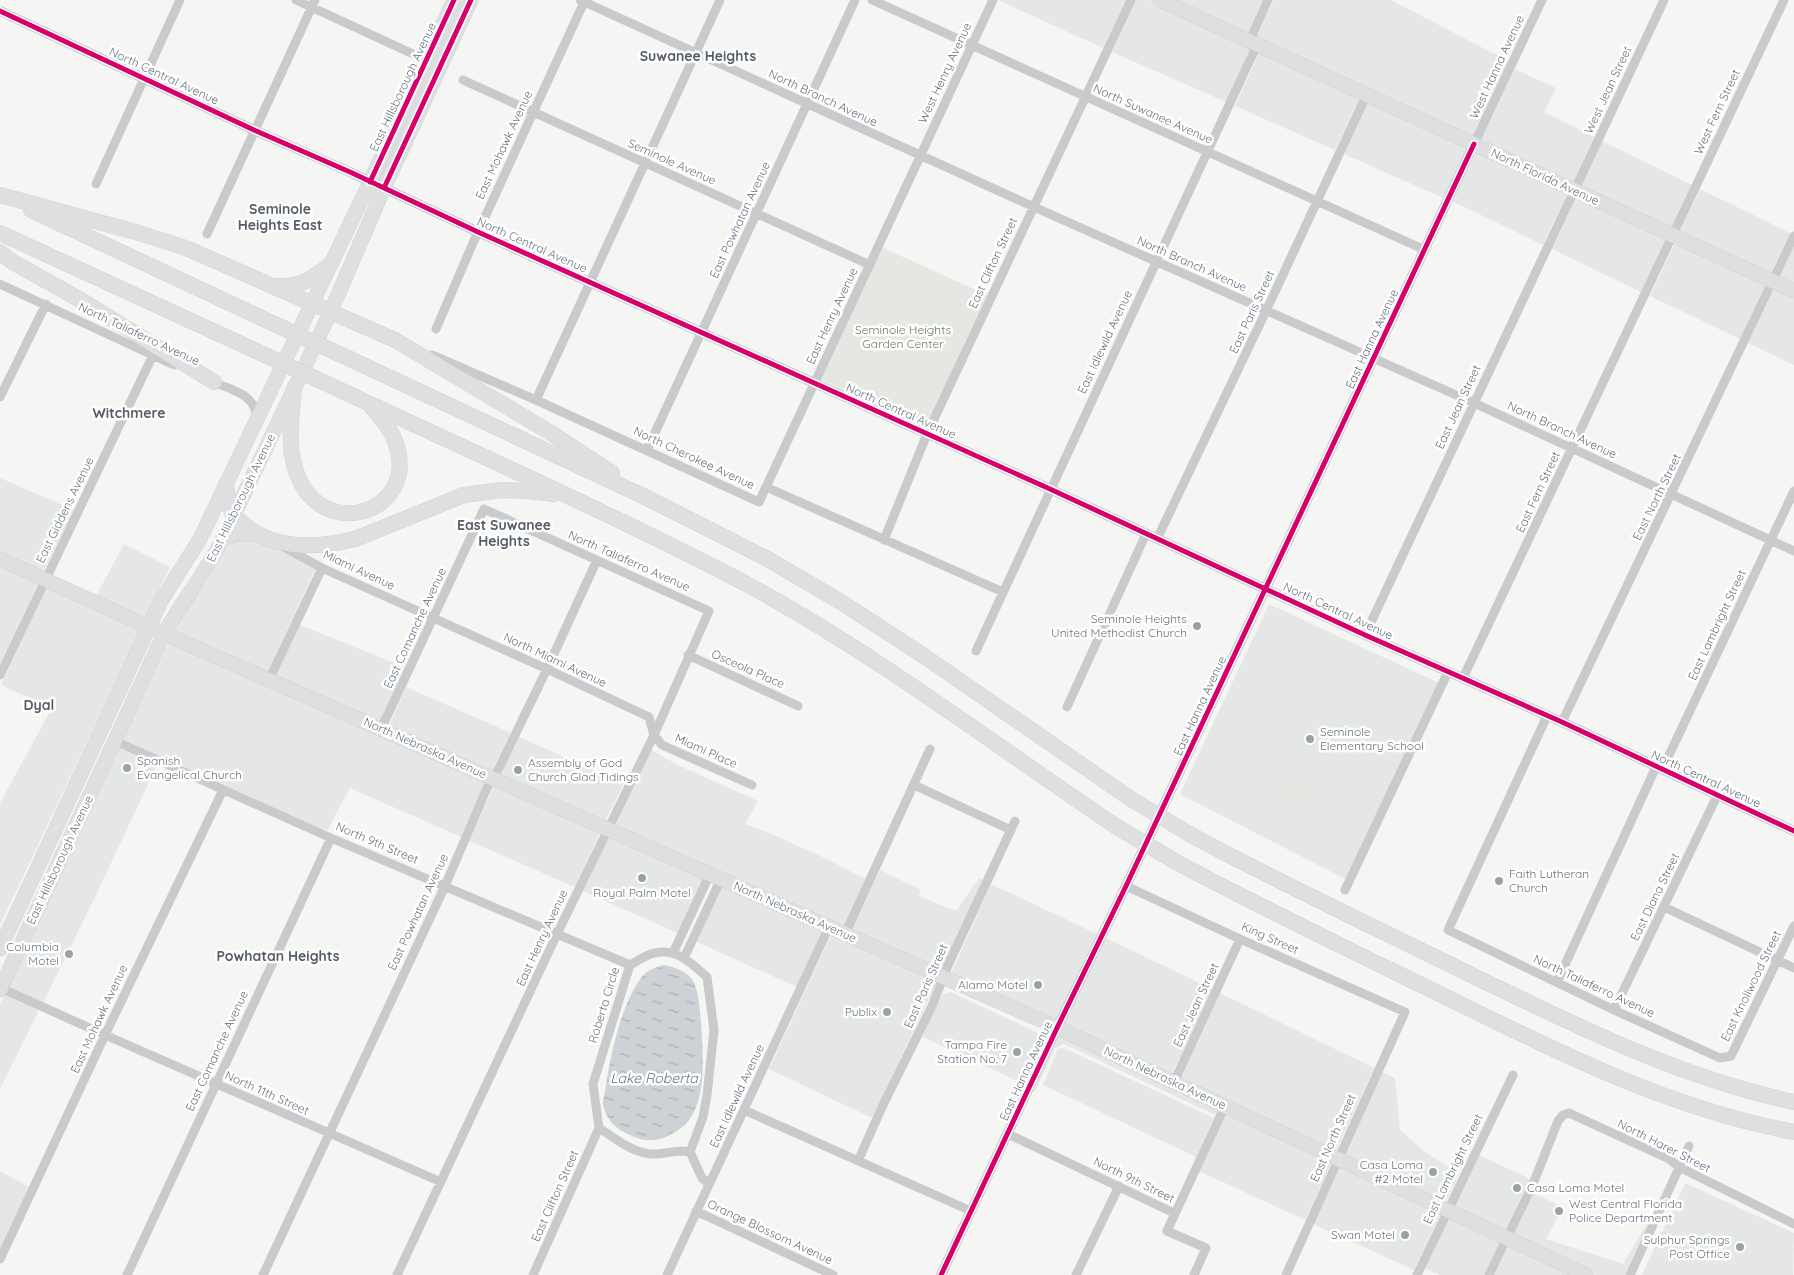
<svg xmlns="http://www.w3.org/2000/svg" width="1794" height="1275" font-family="Quicksand,sans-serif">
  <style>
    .built { fill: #e5e6e6 }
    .green { fill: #e4e7e2 }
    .water { fill: url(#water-ripples) }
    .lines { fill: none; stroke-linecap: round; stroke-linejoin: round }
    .primary-casing { stroke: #d2d2d3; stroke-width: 15 }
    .motorway-casing { stroke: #d2d3d3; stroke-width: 16 }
    .minor { stroke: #c9cacb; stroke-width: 9 }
    .tertiary { stroke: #c9cacb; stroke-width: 10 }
    .primary { stroke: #dedfe0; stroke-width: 14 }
    .motorway { stroke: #dedfe0; stroke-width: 15 }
    .motorway-bridge-casing { stroke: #d2d3d3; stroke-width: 16; stroke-linecap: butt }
    .motorway-bridge { stroke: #dedfe0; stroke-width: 15 }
    .cycleway-casing { stroke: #fff; stroke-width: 8 }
    .cycleway { stroke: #d6006c; stroke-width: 5 }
    .poi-dot { fill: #99a1a9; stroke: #fff; stroke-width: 2 }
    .labels { text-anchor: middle; stroke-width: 5; stroke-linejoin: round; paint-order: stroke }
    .street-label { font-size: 12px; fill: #687481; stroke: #fff }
    .park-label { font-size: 12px; fill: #697966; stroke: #fff }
    .poi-label { font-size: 12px; fill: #687481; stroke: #fff; text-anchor: end }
    .neighbourhood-label { font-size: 14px; font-weight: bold; fill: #555e67; stroke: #fff }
    .water-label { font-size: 14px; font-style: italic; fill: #64757d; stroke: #fff }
  </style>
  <defs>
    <pattern id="water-ripples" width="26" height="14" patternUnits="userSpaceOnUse" patternTransform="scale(1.25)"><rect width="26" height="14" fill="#ccd2d5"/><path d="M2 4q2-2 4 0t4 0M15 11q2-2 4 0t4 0" fill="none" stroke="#a9afb2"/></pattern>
  </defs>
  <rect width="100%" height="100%" fill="#f5f5f4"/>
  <!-- built -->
  <path class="built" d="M998 0H1126L1103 48Z
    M1136 0H1150L1251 47 1226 102 1112 52Z
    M1170 0H1263L1247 35Z
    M1274 0H1391L1508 61 1472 138 1255 39Z
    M1260 51 1361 96 1335 150 1235 106Z
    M1515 69 1556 88 1544 112 1594 137 1572 184 1480 142Z
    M1369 100 1468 146 1443 198 1344 154Z
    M1602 141 1692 185 1671 229 1580 188Z
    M1477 150 1568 192 1543 245 1452 201Z
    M1700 189 1790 233 1770 275 1679 233Z
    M1577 196 1667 237 1641 292 1552 249Z
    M1676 241 1767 283 1740 339 1650 296Z
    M1794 247V286L1779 279Z
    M1775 287 1794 296V365L1748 343Z
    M0 478 74 510 42 574 0 554Z
    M248 538 286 553 315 569 267 674 173 633 182 614 227 541Z
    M124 544 170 567 144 621 95 598Z
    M0 563 39 582 0 664Z
    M47 586 141 628 0 925V803L52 708 1 685Z
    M1269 604 1439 683 1347 880 1180 794Z
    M300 625 404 667 379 724 275 678Z
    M170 641 486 780 461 837 350 788 327 831 123 740Z
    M406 687 511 733 491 773 388 728Z
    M519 737 622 783 633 765 604 823 499 777Z
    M120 748 157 765 96 895 43 1003 9 987Z
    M651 750 680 766 758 801 745 824 776 836 827 859 865 879 843 928 613 827Z
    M495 784 601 831 575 887 469 841Z
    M610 835 708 878 682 935 583 891Z
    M880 870 921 890 919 896 956 911 979 878 983 879 941 972 851 932Z
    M716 882 824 929 797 987 690 939Z
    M991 884 1097 934 1055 1022 950 976Z
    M832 933 938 980 872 1118 769 1069Z
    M1106 938 1212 989 1171 1076 1063 1026Z
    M951 992 1036 1032 1039 1036V1045L1021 1083 921 1036 943 994Z
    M1220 993 1374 1068 1335 1153 1180 1080Z
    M5 994 39 1010 0 1089V1005Z
    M1060 1033 1219 1108 1215 1115 1064 1044 1055 1048 1035 1092 1033 1091Z
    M1064 1048 1214 1118 1196 1157 1043 1085 1058 1049Z
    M1382 1072 1395 1078 1400 1130 1425 1152 1452 1169 1460 1171 1445 1204 1344 1157Z
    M1227 1112 1332 1161 1305 1220 1199 1171Z
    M1479 1155 1530 1179 1505 1232 1453 1208Z
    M1340 1165 1441 1212 1414 1270 1313 1224Z
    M0 1171 29 1187 0 1248Z
    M1685 1183 1794 1233 1793 1275H1642Z
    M1533 1193 1563 1207 1546 1239 1623 1264 1652 1215 1625 1275H1596L1513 1236Z
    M1450 1216 1501 1240 1484 1275H1440L1425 1268Z
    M1510 1244 1576 1275H1494Z"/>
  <!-- green -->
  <path class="green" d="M881 247 987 295 926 426 820 379Z
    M1286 775 1311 787 1300 809 1282 800 1286 788 1282 782Z"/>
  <!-- water -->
  <path class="water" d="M663 965C672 966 683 970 690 977 699 985 700 1012 701 1024 703 1053 707 1096 689 1120 684 1127 676 1132 668 1136 651 1144 638 1140 622 1131 612 1126 605 1115 603 1104 603 1099 605 1091 606 1086 610 1055 622 1003 641 978 646 971 654 968 663 965Z"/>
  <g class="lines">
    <defs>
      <path id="primary" d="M1160 0 1794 291
        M0 559 149 627 1045 1022 1586 1275
        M0 949 161 601 200 539 370 182 454 0
        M0 990 164 634C182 601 206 572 223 538L331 311 384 188 471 0"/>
      <path id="motorway" d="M0 195 139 233 186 248 395 340 551 433 612 473
        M31 210 268 321
        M0 233 254 350
        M0 252 11 261 86 303 214 382
        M276 286C299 288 314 278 331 264
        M350 359 641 495 766 558 841 602 921 654 1131 799
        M294 388C292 414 287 442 295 468 318 545 417 514 397 447 393 431 380 417 370 405
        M336 388C436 435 536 480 635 528 674 547 713 566 752 587 880 657 996 746 1117 827
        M226 484C227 494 228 505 233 514 237 519 242 523 247 527 278 550 319 548 355 539L464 495 502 490 529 491 554 494
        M223 538 236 534 255 533
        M1191 835C1276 881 1364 922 1451 965 1562 1019 1673 1076 1794 1102
        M1178 863C1266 910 1356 953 1446 997 1560 1053 1668 1108 1794 1132"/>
    </defs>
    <!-- primary casing -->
    <use href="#primary" class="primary-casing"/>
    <!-- motorway casing -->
    <use href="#motorway" class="motorway-casing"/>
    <!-- minor -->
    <path class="minor" d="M296 0 426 60
      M580 0 1034 207 1474 403 1794 551
      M872 0 1425 250
      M463 80 870 265
      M1474 144 1542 0
      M96 184 180 0
      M207 234 315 0
      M0 284 174 365
      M436 329 473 243 585 0
      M432 355 536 400 759 502 993 0
      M211 381C231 390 254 393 257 417
      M0 397 46 304
      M536 400 720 0
      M647 450 855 0
      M766 487 1003 592
      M1157 539 1266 311 1367 94
      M884 540 927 434 1131 0
      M282 546 322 568 547 669 649 717 654 735 662 745 752 785
      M1365 635 1664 0
      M976 651 1249 62 1254 52 1253 33 1268 0
      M688 655 798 706
      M0 675 153 355
      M1463 678 1784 0
      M269 680 322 568
      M1067 707 1146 534
      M1547 716 1448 930 1614 1010 1720 1058 1731 1056 1794 926
      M1562 722 1794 236
      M381 729 484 509 709 611 654 735 557 934 397 1275
      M115 741 331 838 630 965
      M1662 770 1794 491
      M914 785 1011 830
      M1126 886 1240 939 1405 1012 1286 1275
      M1345 890 1448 672
      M1664 907 1794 968
      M845 934 930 749
      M673 953 710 874
      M684 958 721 879
      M1557 982 1656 767
      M1 988 105 1035 441 1182
      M1614 1010 1717 796
      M1174 1082 1240 939
      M744 1110 971 1211
      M1008 1134 1174 1213
      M690 1152C677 1149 664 1155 651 1154 631 1152 616 1139 599 1128L593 1084 630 965C637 961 647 954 655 953 677 948 692 964 707 977L714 1030 707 1095 703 1117 690 1152 702 1178 709 1184
      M858 1161 883 1105 932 1006 949 963 1015 821
      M696 1211 833 1275
      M0 1259 105 1035 223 790
      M127 1275 331 838
      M263 1275 445 886 487 788 499 768 547 669 597 560
      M533 1275 599 1128
      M667 1275 829 927
      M1076 1275 1119 1186
      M1194 1275 1206 1248 1167 1231 1225 1106
      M1417 1275 1513 1075
      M1489 1275 1533 1184 1558 1121 1563 1115 1569 1113 1669 1159 1679 1167 1794 1224
      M1630 1275 1689 1146"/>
    <!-- tertiary -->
    <path class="tertiary" d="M0 11 254 130 350 172 478 232 1050 489 1365 635 1562 722 1794 831
      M941 1275 1057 1028 1126 886 1474 144"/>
    <!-- primary -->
    <use href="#primary" class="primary"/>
    <!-- motorway -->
    <use href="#motorway" class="motorway"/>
    <defs>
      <path id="motorway-bridge" d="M268 321 350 359
        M254 350 336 388
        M1131 799 1191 835
        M1117 827 1178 863"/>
    </defs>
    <!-- motorway-bridge casing -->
    <use href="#motorway-bridge" class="motorway-bridge-casing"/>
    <!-- motorway-bridge -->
    <use href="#motorway-bridge" class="motorway-bridge"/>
    <defs>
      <path id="cycleway" d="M0 11 254 130 350 172 478 232 1050 489 1365 635 1562 722 1794 831
        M370 182 454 0
        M384 188 471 0
        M941 1275 1057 1028 1126 886 1474 144"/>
    </defs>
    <!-- cycleway casing -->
    <use href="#cycleway" class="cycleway-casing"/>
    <!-- cycleway -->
    <use href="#cycleway" class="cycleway"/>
  </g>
  <!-- markers -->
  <g class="poi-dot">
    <circle cx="1197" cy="626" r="5"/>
    <circle cx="1310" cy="739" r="5"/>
    <circle cx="127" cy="768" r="5"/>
    <circle cx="518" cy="770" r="5"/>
    <circle cx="642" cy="878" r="5"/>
    <circle cx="1499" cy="881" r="5"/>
    <circle cx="69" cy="954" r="5"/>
    <circle cx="1038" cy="985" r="5"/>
    <circle cx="887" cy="1012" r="5"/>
    <circle cx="1017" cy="1052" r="5"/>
    <circle cx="1433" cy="1172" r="5"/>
    <circle cx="1517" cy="1188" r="5"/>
    <circle cx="1559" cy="1211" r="5"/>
    <circle cx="1405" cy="1235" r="5"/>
    <circle cx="1740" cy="1247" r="5"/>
  </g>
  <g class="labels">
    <!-- street labels -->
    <g class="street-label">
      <text transform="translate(1497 67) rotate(-65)" y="4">West Hanna Avenue</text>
      <text transform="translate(945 73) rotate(-65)" y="4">West Henry Avenue</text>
      <text transform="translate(164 76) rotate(25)" y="4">North Central Avenue</text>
      <text transform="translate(403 87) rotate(-65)" y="4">East Hillsborough Avenue</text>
      <text transform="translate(1608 90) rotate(-65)" y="4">West Jean Street</text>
      <text transform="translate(823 98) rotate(25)" y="4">North Branch Avenue</text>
      <text transform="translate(1717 112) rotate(-65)" y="4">West Fern Street</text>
      <text transform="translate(1153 114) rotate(24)" y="4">North Suwanee Avenue</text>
      <text transform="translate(504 145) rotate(-65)" y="4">East Mohawk Avenue</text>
      <text transform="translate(672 162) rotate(24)" y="4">Seminole Avenue</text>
      <text transform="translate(1545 177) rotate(25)" y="4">North Florida Avenue</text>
      <text transform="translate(740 220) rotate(-65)" y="4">East Powhatan Avenue</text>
      <text transform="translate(532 245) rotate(24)" y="4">North Central Avenue</text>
      <text transform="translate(993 263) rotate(-65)" y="4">East Clifton Street</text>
      <text transform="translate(1192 264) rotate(24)" y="4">North Branch Avenue</text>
      <text transform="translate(1252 312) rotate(-65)" y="4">East Paris Street</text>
      <text transform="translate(832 316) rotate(-65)" y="4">East Henry Avenue</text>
      <text transform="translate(139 334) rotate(25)" y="4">North Taliaferro Avenue</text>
      <text transform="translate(1372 339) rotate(-65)" y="4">East Hanna Avenue</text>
      <text transform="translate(1105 342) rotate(-65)" y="4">East Idlewild Avenue</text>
      <text transform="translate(1458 407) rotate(-65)" y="4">East Jean Street</text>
      <text transform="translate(901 411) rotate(24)" y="4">North Central Avenue</text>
      <text transform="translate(1562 430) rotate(25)" y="4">North Branch Avenue</text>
      <text transform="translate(694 458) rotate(25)" y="4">North Cherokee Avenue</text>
      <text transform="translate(1538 492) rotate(-65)" y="4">East Fern Street</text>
      <text transform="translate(1657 497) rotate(-64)" y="4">East North Street</text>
      <text transform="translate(241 498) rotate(-64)" y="4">East Hillsborough Avenue</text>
      <text transform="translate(65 510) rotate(-64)" y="4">East Giddens Avenue</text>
      <text transform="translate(629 561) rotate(24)" y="4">North Taliaferro Avenue</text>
      <text transform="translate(359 570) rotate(25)" y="4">Miami Avenue</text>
      <text transform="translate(1338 611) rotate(25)" y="4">North Central Avenue</text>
      <text transform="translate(1717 625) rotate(-65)" y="4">East Lambright Street</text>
      <text transform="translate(415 628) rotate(-65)" y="4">East Comanche Avenue</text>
      <text transform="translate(555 660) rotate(25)" y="4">North Miami Avenue</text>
      <text transform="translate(748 669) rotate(24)" y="4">Osceola Place</text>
      <text transform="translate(1200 706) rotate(-65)" y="4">East Hanna Avenue</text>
      <text transform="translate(425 748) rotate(24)" y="4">North Nebraska Avenue</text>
      <text transform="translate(706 751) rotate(24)" y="4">Miami Place</text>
      <text transform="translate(1706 779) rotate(25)" y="4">North Central Avenue</text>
      <text transform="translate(377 843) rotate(23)" y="4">North 9th Street</text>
      <text transform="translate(60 860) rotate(-65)" y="4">East Hillsborough Avenue</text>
      <text transform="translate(1655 897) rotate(-64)" y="4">East Diana Street</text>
      <text transform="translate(418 912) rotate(-65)" y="4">East Powhatan Avenue</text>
      <text transform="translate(795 912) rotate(24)" y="4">North Nebraska Avenue</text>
      <text transform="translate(542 938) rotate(-65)" y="4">East Henry Avenue</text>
      <text transform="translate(1270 938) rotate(24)" y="4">King Street</text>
      <text transform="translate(926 986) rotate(-66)" y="4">East Paris Street</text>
      <text transform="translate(1594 986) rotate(25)" y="4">North Taliaferro Avenue</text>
      <text transform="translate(1751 986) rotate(-64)" y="4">East Knollwood Street</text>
      <text transform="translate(604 1005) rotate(-73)" y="4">Roberta Circle</text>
      <text transform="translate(1196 1005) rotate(-65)" y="4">East Jean Street</text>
      <text transform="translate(99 1019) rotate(-65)" y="4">East Mohawk Avenue</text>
      <text transform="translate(217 1051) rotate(-65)" y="4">East Comanche Avenue</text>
      <text transform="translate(1026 1071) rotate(-65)" y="4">East Hanna Avenue</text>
      <text transform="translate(1165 1078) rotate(25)" y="4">North Nebraska Avenue</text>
      <text transform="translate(267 1093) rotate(24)" y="4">North 11th Street</text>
      <text transform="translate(737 1096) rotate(-65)" y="4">East Idlewild Avenue</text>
      <text transform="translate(1333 1138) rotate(-66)" y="4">East North Street</text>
      <text transform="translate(1664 1146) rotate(27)" y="4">North Harer Street</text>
      <text transform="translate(1453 1169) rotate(-64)" y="4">East Lambright Street</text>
      <text transform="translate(1134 1180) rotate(26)" y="4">North 9th Street</text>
      <text transform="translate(555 1196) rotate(-66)" y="4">East Clifton Street</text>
      <text transform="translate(770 1232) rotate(25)" y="4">Orange Blossom Avenue</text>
    </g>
    <!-- park labels -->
    <g class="park-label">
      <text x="903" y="334">Seminole Heights<tspan x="903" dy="14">Garden Center</tspan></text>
    </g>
    <!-- poi labels -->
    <g class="poi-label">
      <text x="1187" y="623">Seminole Heights<tspan x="1187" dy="14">United Methodist Church</tspan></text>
      <text x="1320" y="736" text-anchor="start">Seminole<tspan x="1320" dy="14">Elementary School</tspan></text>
      <text x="137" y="765" text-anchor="start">Spanish<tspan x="137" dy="14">Evangelical Church</tspan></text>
      <text x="528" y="767" text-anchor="start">Assembly of God<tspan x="528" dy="14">Church Glad Tidings</tspan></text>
      <text x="1509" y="878" text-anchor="start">Faith Lutheran<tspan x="1509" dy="14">Church</tspan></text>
      <text x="642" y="897" text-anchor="middle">Royal Palm Motel</text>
      <text x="59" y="951">Columbia<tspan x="59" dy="14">Motel</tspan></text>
      <text x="1028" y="989">Alamo Motel</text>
      <text x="877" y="1016">Publix</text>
      <text x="1007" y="1049">Tampa Fire<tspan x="1007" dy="14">Station No. 7</tspan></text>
      <text x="1423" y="1169">Casa Loma<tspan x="1423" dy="14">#2 Motel</tspan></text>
      <text x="1527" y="1192" text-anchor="start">Casa Loma Motel</text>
      <text x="1569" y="1208" text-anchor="start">West Central Florida<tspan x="1569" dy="14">Police Department</tspan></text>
      <text x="1395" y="1239">Swan Motel</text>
      <text x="1730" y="1244">Sulphur Springs<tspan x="1730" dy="14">Post Office</tspan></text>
    </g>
    <!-- neighbourhood labels -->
    <g class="neighbourhood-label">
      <text x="698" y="61">Suwanee Heights</text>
      <text x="280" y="214">Seminole<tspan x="280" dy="16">Heights East</tspan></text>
      <text x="129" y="418">Witchmere</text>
      <text x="504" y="530">East Suwanee<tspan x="504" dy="16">Heights</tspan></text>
      <text x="39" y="710">Dyal</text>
      <text x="278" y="961">Powhatan Heights</text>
    </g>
    <!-- water labels -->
    <g class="water-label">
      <text x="654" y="1083">Lake Roberta</text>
    </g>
  </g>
</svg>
